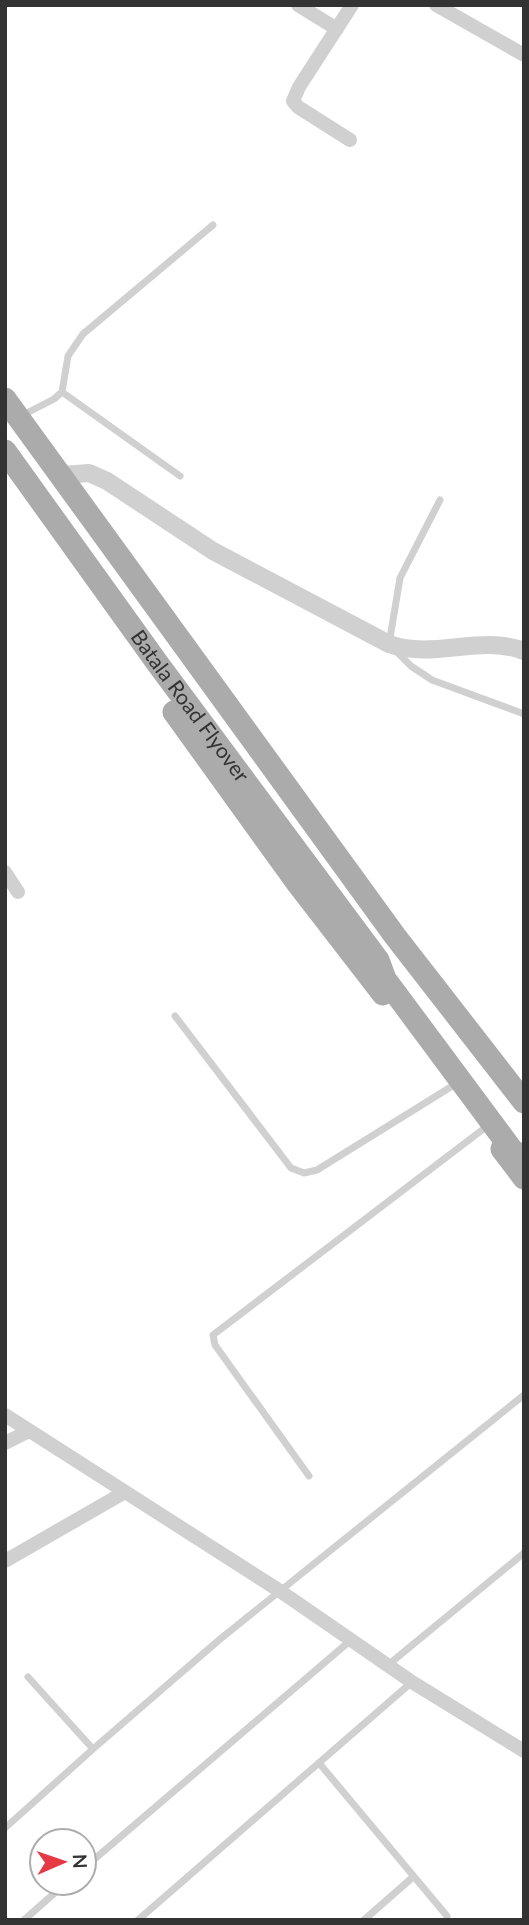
<svg xmlns="http://www.w3.org/2000/svg" width="529" height="1925" font-family="Lato,sans-serif">
  <style>
    .lines { fill: none; stroke-linecap: round; stroke-linejoin: round }
    .service { stroke: #d0d0d0; stroke-width: 7 }
    .minor { stroke: #d0d0d0; stroke-width: 14 }
    .tertiary { stroke: #d0d0d0; stroke-width: 18 }
    .primary { stroke: #ababab; stroke-width: 23 }
    .labels { text-anchor: middle; stroke-width: 7; stroke-linejoin: round; paint-order: stroke }
    .street-label { font-size: 21px; fill: #333; stroke: #fff }
  </style>
  <rect width="100%" height="100%" fill="#fff"/>
  <g class="lines">
    <!-- service -->
    <path class="service" d="M62 392 180 476
      M23 415 54 399 62 392 68 356 83 334 213 225
      M440 500 400 578 389 644 411 666 432 680 524 714
      M175 1016 291 1168 304 1173 317 1170 454 1085
      M309 1476 215 1345 213 1335 486 1127
      M388 1665 524 1553
      M28 1677 93 1749
      M319 1763 447 1916
      M5 1828 93 1749 219 1640 524 1395
      M84 1868 351 1640
      M24 1920 66 1883
      M138 1920 412 1682
      M364 1920 413 1877"/>
    <!-- minor -->
    <path class="minor" d="M298 5 337 29
      M436 5 524 55
      M350 140 298 107 293 101 299 87 352 5
      M5 872 18 892
      M5 1415 280 1591 412 1682 524 1751
      M5 1443 29 1431
      M5 1561 125 1492"/>
    <!-- tertiary -->
    <path class="tertiary" d="M63 475 89 473 107 481 213 551 389 644C435 660 479 634 524 651"/>
    <!-- primary -->
    <g class="primary">
      <path d="M5 399 395 936 524 1102"/>
      <path id="s1" d="M5 451 158 664 378 960 385 979 512 1150 524 1158"/>
      <path d="M174 712 298 884 383 994"/>
      <path d="M502 1149 524 1178"/>
    </g>
  </g>
  <g class="labels">
    <!-- street labels -->
    <g class="street-label">
      <text dy="7" stroke="none"><textPath href="#s1" startOffset="315">Batala Road Flyover</textPath></text>
    </g>
  </g>
  <!-- border -->
  <rect width="529" height="1925" fill="none" stroke="#333333" stroke-width="14"/>
  <!-- north arrow -->
  <g transform="translate(63 1862) rotate(88)"><circle r="33" fill="#ffffff" stroke="#adadad" stroke-width="2"/>
  <path d="M0-5L12 26L0 18L-12 26Z" fill="#e63946"/>
  <text y="-10" font-size="19" font-weight="bold" text-anchor="middle" fill="#333333">N</text>
  </g>
</svg>
